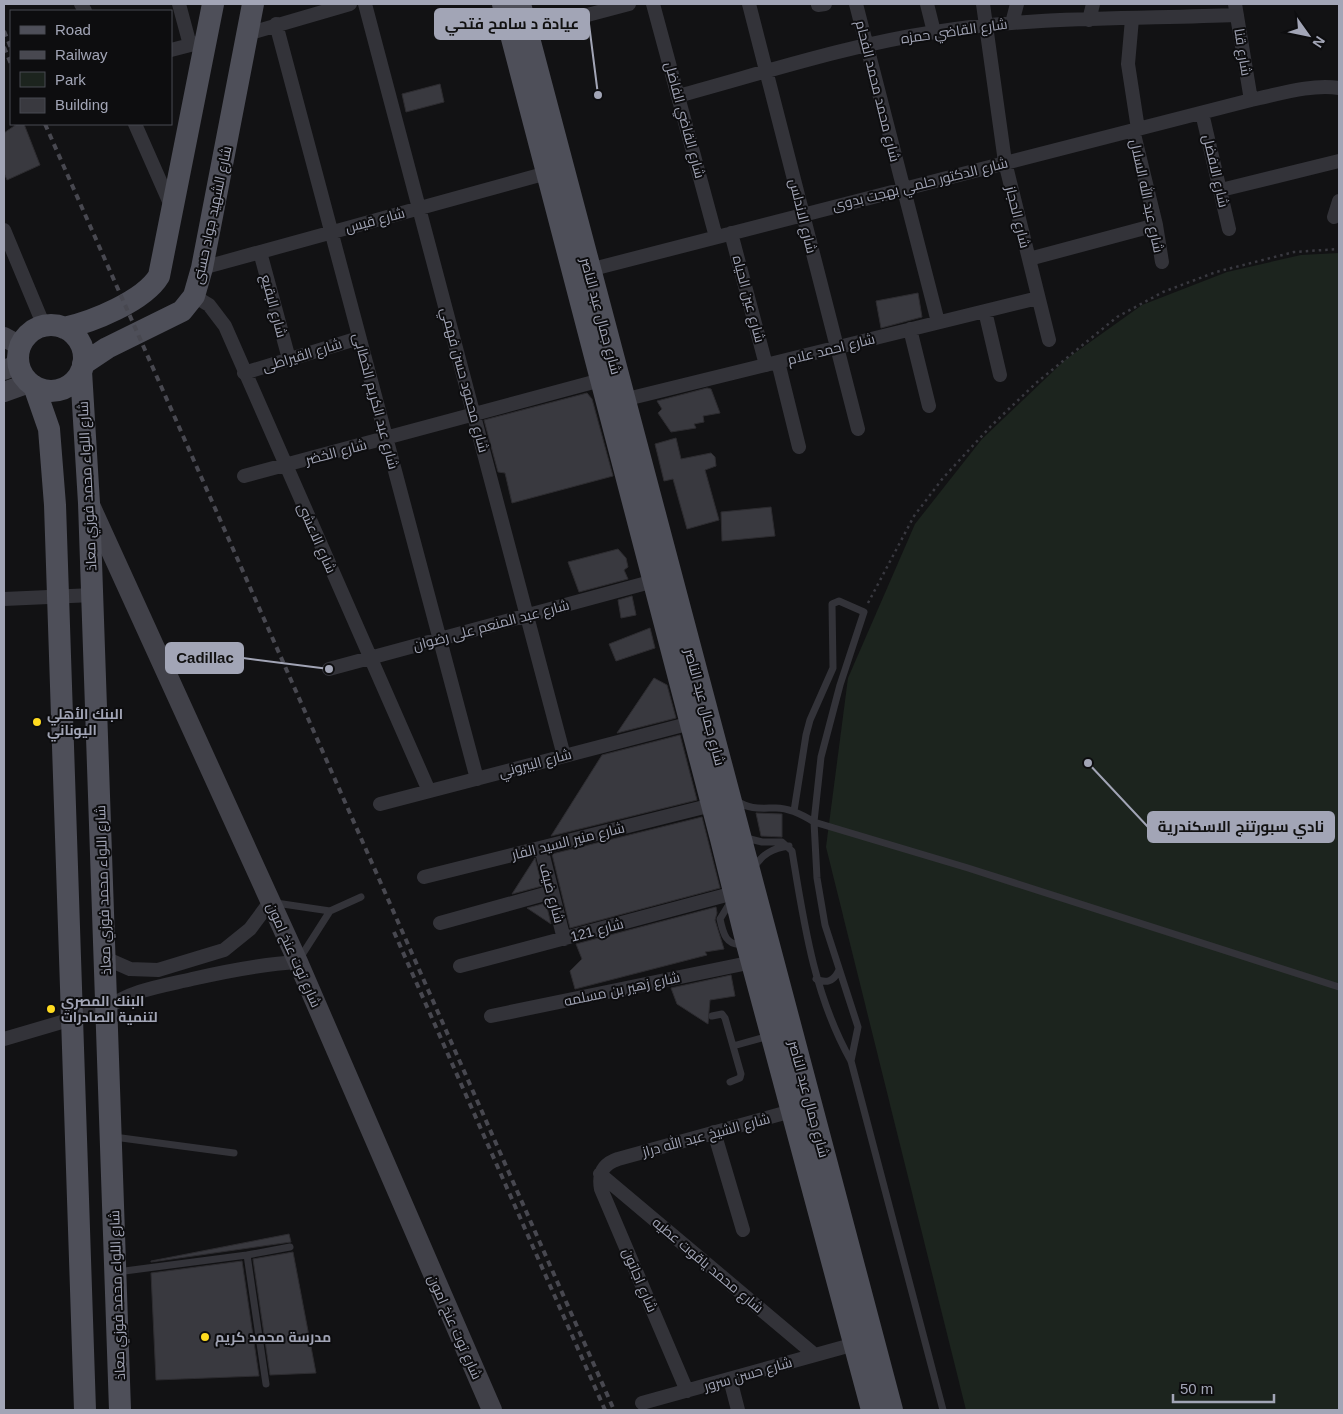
<svg xmlns="http://www.w3.org/2000/svg" width="1343" height="1414" font-family="Arial,Cairo,sans-serif">
  <style>
    .green { fill: #1c241e }
    .building { fill: #39393f; stroke: #2d2c30 }
    .lines { fill: none; stroke-linecap: round; stroke-linejoin: round }
    .path { stroke: #393940; stroke-width: 2.5; stroke-dasharray: 2.5 4; stroke-linecap: butt }
    .lane { stroke: #333339; stroke-width: 7 }
    .street { stroke: #333339; stroke-width: 14 }
    .secondary { stroke: #414149; stroke-width: 20 }
    .primary { stroke: #4e4f59; stroke-width: 22 }
    .rail { stroke: #484850; stroke-width: 4; stroke-dasharray: 6 5; stroke-linecap: butt }
    .poi-dot { fill: #ffdb1f; stroke: #0d0d0f; stroke-width: 2 }
    .labels { text-anchor: middle; stroke-width: 4; stroke-linejoin: round; paint-order: stroke }
    .street-label { font-size: 14px; fill: #a2a5b6; stroke: #0d0d0f }
    .poi-label { font-size: 14px; font-weight: bold; fill: #a2a5b6; stroke: #0d0d0f; text-anchor: start }
    .leader { fill: none; stroke: #a2a5b6; stroke-width: 2 }
    .callout-dot { fill: #a2a5b6; stroke: #0d0d0f; stroke-width: 2 }
    .callout { fill: #a2a5b6; stroke: #a2a5b6; stroke-width: 2 }
    .callout-label { font-size: 15px; text-anchor: middle; font-weight: bold; fill: #111 }
  </style>
  <rect width="100%" height="100%" fill="#121214"/>
  <!-- green -->
  <path class="green" d="M1339 253V1410H966L826 847 848 678 915 524 982 439 1065 360 1142 305 1227 272 1301 255Z"/>
  <!-- building -->
  <path class="building" d="M440 84 444 102 406 112 402 94Z
    M17 124H24L40 165 7 180 4 173V133Z
    M918 293 922 317 881 328 876 301Z
    M707 388 711 389 720 413 703 416 704 422 694 424 696 428 671 432 658 413 662 409 657 401Z
    M587 393 592 399 613 476 512 503 505 473 498 472 484 420Z
    M676 438 681 459 711 453 715 457 716 466 705 470 719 520 687 529 673 479 664 481 655 444Z
    M771 507 775 536 722 541 721 512Z
    M618 549 626 558 628 567 624 570 628 579 579 592 568 562Z
    M632 596 636 615 621 618 618 600Z
    M650 628 655 648 616 661 609 644Z
    M654 678 667 685 676 718 617 733Z
    M680 735 697 800 551 836 602 755Z
    M756 813 782 814V837L761 836Z
    M702 817 720 888 570 928 552 854Z
    M535 858 542 886 512 894Z
    M546 903 551 924 527 908Z
    M716 907 717 913 715 920 724 949 705 952 707 955 575 989 570 971 582 959 576 944Z
    M731 975 735 996 710 1000 708 1024 677 1004 671 988Z
    M289 1234 291 1242 151 1262V1261Z
    M293 1252 316 1373 270 1375 253 1259Z
    M242 1261 259 1376 156 1380 151 1273Z"/>
  <g class="lines">
    <!-- path -->
    <path class="path" d="M868 603 914 516 943 478 991 426 1036 383 1117 317 1163 292 1216 272 1294 252 1339 249"/>
    <!-- lane -->
    <path class="lane" d="M737 801C750 810 761 808 776 808 790 808 803 815 814 822L968 868 1339 987
      M794 811 806 735 810 720 833 668 832 604 839 601 864 612 840 685 821 757 814 822 817 878 825 925 858 1027 851 1061
      M746 838 762 842H782L792 851C804 924 814 995 851 1061L943 1410
      M753 869C762 854 773 848 789 846
      M731 901 720 919C723 933 726 947 744 944
      M276 903 330 911 361 897
      M300 958 330 911
      M816 979C827 984 834 981 839 970
      M712 1016 722 1014 725 1018 741 1074 740 1078 730 1082
      M733 1046 769 1036
      M114 1137 234 1153
      M247 1255 266 1384
      M117 1272 247 1255 290 1247"/>
    <!-- street -->
    <path class="street" d="M81 4 85 11
      M179 4 190 45
      M365 4 564 756
      M653 4 716 237
      M749 4 858 429
      M856 4 938 322
      M927 4 934 32
      M983 4 1005 162 1049 340
      M1235 4 1251 100
      M818 5 825 4
      M1132 19 1128 64 1138 129
      M1089 20 1093 4
      M1012 23 1017 4
      M276 24 477 779
      M527 31 629 4
      M247 34 350 4
      M171 50 198 43
      M678 96C763 73 848 45 935 32 1035 16 1137 19 1237 15
      M1202 113 1229 229
      M135 124 172 208
      M1133 130 1156 225 1162 262
      M1221 190 1339 161
      M1334 217 1339 201
      M4 230 44 326
      M731 233 766 365
      M260 252 289 359
      M1029 259 1156 225
      M202 268 547 173
      M589 270 1251 100C1280 94 1310 84 1339 88
      M194 296 209 305 225 326 429 791
      M985 311 1000 375
      M910 329 929 406
      M778 362 799 447
      M244 373 359 338
      M623 400 1038 298
      M244 476 601 380
      M4 599 93 595
      M329 669 654 581
      M380 804 691 723
      M541 848 564 939
      M424 877 712 805
      M440 923 552 892
      M105 958 130 969 158 970 224 950 250 929 270 902
      M460 966 734 893
      M491 1016 753 962
      M4 1039 106 1009C131 990 162 986 192 979 227 971 261 964 298 962
      M714 1132 743 1230
      M600 1174 815 1355
      M730 1379 738 1410
      M687 1391 601 1189C598 1173 603 1164 618 1159L799 1109
      M642 1403 855 1344"/>
    <!-- secondary -->
    <path class="secondary" d="M4 337 21 346
      M4 370 19 364
      M4 392 29 383
      M90 505 298 962 492 1410"/>
    <!-- primary -->
    <path class="primary" d="M503 4 721 839 747 944 872 1410
      M520 4 892 1410
      M18 358a33 33 0 1 1 66 0a33 33 0 1 1-66 0Z
      M64 328C92 322 144 301 159 276L213 4
      M83 364 107 348 182 311 194 296 202 268 253 4
      M81 371 89 503 120 1410
      M34 386 49 429 55 505 85 1410"/>
    <!-- rail -->
    <path class="rail" d="M4 31 11 48
      M4 47 11 64
      M45 124 614 1410
      M394 932 605 1410"/>
  </g>
  <!-- markers -->
  <g class="poi-dot">
    <circle cx="37" cy="722" r="5"/>
    <circle cx="51" cy="1009" r="5"/>
    <circle cx="205" cy="1337" r="5"/>
  </g>
  <g class="labels">
    <!-- street labels -->
    <g class="street-label">
      <text transform="translate(954 31) rotate(-8)" y="5">شارع القاضي حمزه</text>
      <text transform="translate(1243 52) rotate(81)" y="5">شارع قنا</text>
      <text transform="translate(878 91) rotate(76)" y="5">شارع محمد محمد الفحام</text>
      <text transform="translate(685 120) rotate(75)" y="5">شارع القاضي الفاضل</text>
      <text transform="translate(1216 171) rotate(77)" y="5">شارع الافضل</text>
      <text transform="translate(920 184) rotate(-14)" y="5">شارع الدكتور حلمي بهجت بدوى</text>
      <text transform="translate(1147 196) rotate(78)" y="5">شارع عبد الله السلال</text>
      <text transform="translate(212 215) rotate(-78)" y="5">شارع الشهيد جواد حسنى</text>
      <text transform="translate(803 216) rotate(76)" y="5">شارع الاندلس</text>
      <text transform="translate(1018 217) rotate(76)" y="5">شارع الحجاز</text>
      <text transform="translate(375 220) rotate(-15)" y="5">شارع قيس</text>
      <text transform="translate(749 299) rotate(75)" y="5">شارع عين الحياه</text>
      <text transform="translate(274 306) rotate(75)" y="5">شارع البقيع</text>
      <text transform="translate(601 316) rotate(75)" y="5">شارع جمال عبد الناصر</text>
      <text transform="translate(831 349) rotate(-14)" y="5">شارع احمد علام</text>
      <text transform="translate(302 355) rotate(-17)" y="5">شارع القيراطى</text>
      <text transform="translate(465 380) rotate(75)" y="5">شارع محمود حسن فهمي</text>
      <text transform="translate(376 401) rotate(75)" y="5">شارع عبد الكريم الخطابى</text>
      <text transform="translate(336 452) rotate(-15)" y="5">شارع الخضر</text>
      <text transform="translate(87 486) rotate(-93)" y="5">شارع اللواء محمد فوزي معاذ</text>
      <text transform="translate(317 538) rotate(66)" y="5">شارع الاعشى</text>
      <text transform="translate(491 625) rotate(-15)" y="5">شارع عبد المنعم على رضوان</text>
      <text transform="translate(705 707) rotate(75)" y="5">شارع جمال عبد الناصر</text>
      <text transform="translate(535 763) rotate(-15)" y="5">شارع البيروني</text>
      <text transform="translate(568 841) rotate(-14)" y="5">شارع منير السيد الفار</text>
      <text transform="translate(103 890) rotate(-92)" y="5">شارع اللواء محمد فوزي معاذ</text>
      <text transform="translate(552 893) rotate(75)" y="5">شارع ضيف</text>
      <text transform="translate(597 930) rotate(-15)" y="5">شارع 121</text>
      <text transform="translate(294 955) rotate(66)" y="5">شارع توت عنخ امون</text>
      <text transform="translate(622 989) rotate(-12)" y="5">شارع زهير بن مسلمه</text>
      <text transform="translate(809 1099) rotate(75)" y="5">شارع جمال عبد الناصر</text>
      <text transform="translate(706 1135) rotate(-15)" y="5">شارع الشيخ عبد الله دراز</text>
      <text transform="translate(708 1265) rotate(40)" y="5">شارع محمد ياقوت عطيه</text>
      <text transform="translate(640 1280) rotate(67)" y="5">شارع اجاتون</text>
      <text transform="translate(117 1295) rotate(-92)" y="5">شارع اللواء محمد فوزي معاذ</text>
      <text transform="translate(455 1327) rotate(66)" y="5">شارع توت عنخ امون</text>
      <text transform="translate(748 1374) rotate(-16)" y="5">شارع حسن سرور</text>
    </g>
    <!-- poi labels -->
    <g class="poi-label">
      <text x="47" y="719">البنك الأهلي<tspan x="47" dy="16">اليوناني</tspan></text>
      <text x="61" y="1006">البنك المصري<tspan x="61" dy="16">لتنمية الصادرات</tspan></text>
      <text x="215" y="1342">مدرسة محمد كريم</text>
    </g>
  </g>
  <!-- callouts -->
  <path class="leader" d="M598 95L589 24M329 669L243 658M1088 763L1148 827"/>
  <g class="callout-dot">
    <circle cx="598" cy="95" r="5"/>
    <circle cx="329" cy="669" r="5"/>
    <circle cx="1088" cy="763" r="5"/>
  </g>
  <g class="callout">
    <rect x="435" y="9" width="154" height="30" rx="5"/>
    <rect x="166" y="643" width="77" height="30" rx="5"/>
    <rect x="1148" y="812" width="186" height="30" rx="5"/>
  </g>
  <g class="callout-label">
    <text x="512" y="29">عيادة د سامح فتحي</text>
    <text x="205" y="663">Cadillac</text>
    <text x="1241" y="832">نادي سبورتنج الاسكندرية</text>
  </g>
  <!-- border -->
  <rect width="1343" height="1414" fill="none" stroke="#a2a5b6" stroke-width="10"/>
  <!-- legend -->
  <rect x="10" y="10" width="162" height="115" fill="#0d0d0f" stroke="#494a52"/>
  <rect x="20" y="26" width="25" height="8" fill="#4e4f59" stroke="#494a52"/>
  <text x="55" y="35" font-size="15" fill="#a2a5b6">Road</text>
  <rect x="20" y="51" width="25" height="8" fill="#484850" stroke="#494a52"/>
  <text x="55" y="60" font-size="15" fill="#a2a5b6">Railway</text>
  <rect x="20" y="72" width="25" height="15" fill="#1c241e" stroke="#494a52"/>
  <text x="55" y="85" font-size="15" fill="#a2a5b6">Park</text>
  <rect x="20" y="98" width="25" height="15" fill="#39393f" stroke="#494a52"/>
  <text x="55" y="110" font-size="15" fill="#a2a5b6">Building</text>
  <!-- north arrow -->
  <g transform="translate(1308 35) rotate(123)" stroke="#0d0d0f" stroke-width="4" paint-order="stroke">
  <path d="M0-4L9 19L0 12L-9 19Z" fill="#a2a5b6"/>
  <text y="-8" font-size="14" font-weight="bold" text-anchor="middle" fill="#a2a5b6">N</text>
  </g>
  <!-- scale -->
  <path d="M1173 1394v8h101v-8" fill="none" stroke="#a2a5b6" stroke-width="2.5"/>
  <text x="1180" y="1394" font-size="15" fill="#a2a5b6" stroke="#0d0d0f" stroke-width="4" paint-order="stroke">50 m</text>
</svg>
